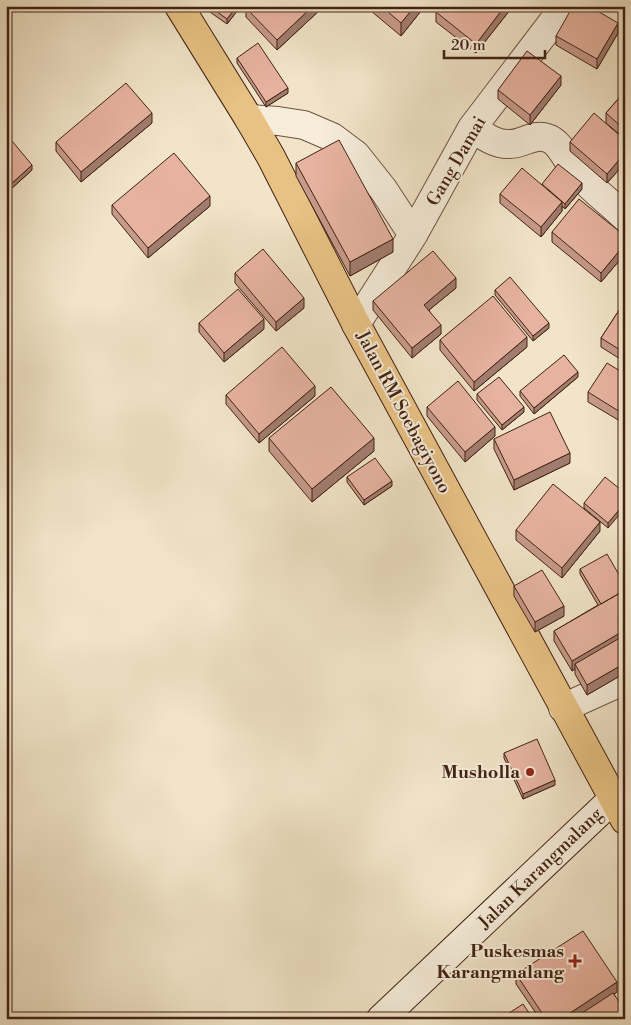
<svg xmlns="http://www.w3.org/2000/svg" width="631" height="1025" font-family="'Libre Bodoni',serif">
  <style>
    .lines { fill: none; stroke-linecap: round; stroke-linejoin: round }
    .street-casing { stroke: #6e5240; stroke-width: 30 }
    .secondary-casing { stroke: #422213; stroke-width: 30 }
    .primary-casing { stroke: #422213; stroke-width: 30 }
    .street { stroke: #f6eddb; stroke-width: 28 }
    .secondary { stroke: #f6eddb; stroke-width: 28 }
    .primary { stroke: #e8c284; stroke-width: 28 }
    .wall { fill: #c69a8a; stroke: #422213 }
    .shaded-wall { fill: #a17d70; stroke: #422213 }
    .building { fill: #e6b3a0; stroke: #422213 }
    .poi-dot { fill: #8f2418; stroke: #f6eddb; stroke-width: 2 }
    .labels { text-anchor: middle; stroke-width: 4; stroke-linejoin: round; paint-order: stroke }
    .street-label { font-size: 18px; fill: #422213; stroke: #f6eddb }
    .poi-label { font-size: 18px; font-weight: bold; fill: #422213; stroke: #f6eddb; text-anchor: end }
  </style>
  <rect width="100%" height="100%" fill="#f1e4c8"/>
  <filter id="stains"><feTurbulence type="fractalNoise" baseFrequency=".004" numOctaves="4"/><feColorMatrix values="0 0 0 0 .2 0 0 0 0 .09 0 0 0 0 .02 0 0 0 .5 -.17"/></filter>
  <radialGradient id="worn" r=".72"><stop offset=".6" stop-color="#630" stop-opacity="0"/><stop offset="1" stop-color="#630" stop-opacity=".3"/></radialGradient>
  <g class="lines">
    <defs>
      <path id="street" d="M249 119 278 121 304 125 332 137 356 155 383 189 413 235
        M472 128C484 136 496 145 510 144 523 144 534 133 547 138 559 141 567 160 574 169 589 187 608 201 625 217
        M356 324 413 235 472 128 565 6
        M563 708 625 680"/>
      <path id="secondary" d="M381 1019 613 799"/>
      <path id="primary" d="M179 6 249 119 271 157 356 324 625 820"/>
    </defs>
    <!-- street casing -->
    <use href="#street" class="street-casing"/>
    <!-- secondary casing -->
    <use href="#secondary" class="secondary-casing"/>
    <!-- primary casing -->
    <use href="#primary" class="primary-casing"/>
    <!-- street -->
    <use href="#street" class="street"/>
    <!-- secondary -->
    <use href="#secondary" class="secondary"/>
    <!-- primary -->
    <use href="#primary" class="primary"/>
  </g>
  <!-- wall -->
  <path class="wall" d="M207 6H241L227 24 207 10Z
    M322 6V8L277 50 246 17V8Z
    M365 6H425L401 36Z
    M510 6V10L476 53 436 22V12Z
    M618 33 597 69 556 45V36Z
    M237 58 288 93 266 107 237 63Z
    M561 85 530 125 498 99V90Z
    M625 91V139L606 123V113Z
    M152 123 81 182 56 151V142Z
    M625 140V163L607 183 570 151V142Z
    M6 146 32 170 11 189 6 183Z
    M296 163 393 252 350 276 296 176Z
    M625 175V193L621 189V180Z
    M582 189 565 209 562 206V211L541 237 500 203V194Z
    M112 205 210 206 148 258 112 214Z
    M552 232 625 236V254L601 282 552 242Z
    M235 273 304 308 276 331 235 283Z
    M456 288 429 310 441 334 412 358 373 310V301Z
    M495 290 549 328 533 341 495 295Z
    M625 301V362L601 347V338Z
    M199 323 264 329 224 362 199 332Z
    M440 340 527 347 474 391 440 350Z
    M625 374V424L588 402V392Z
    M578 377 534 414 520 396V391Z
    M477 394 524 412 502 430 477 400Z
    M226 395 315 396 259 443 226 404Z
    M427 407 495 436 465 462 427 416Z
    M269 438 374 451 312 502 269 451Z
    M494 439 570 463 514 490 494 449Z
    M347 477 392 486 364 505 347 482Z
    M625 493 608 528 584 508V503Z
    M516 530 600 531 562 578 516 540Z
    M580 569 625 585V673L587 695 575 674V669L572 671 554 641V631L598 605 580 574Z
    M514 586 564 616 535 632 514 596Z
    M504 753 555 785 523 799 504 758Z
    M516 974 617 992 614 994 625 1019H540L516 984Z"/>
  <!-- shaded-wall -->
  <path class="shaded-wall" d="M237 6H241L227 24V19Z
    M313 6H322V8L277 50V40Z
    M415 6H425L401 36V23Z
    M505 6H510V10L476 53V44Z
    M618 23V33L597 69V59Z
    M561 76V85L530 125V115Z
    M288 88V93L266 107V102Z
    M152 113V123L81 182V172Z
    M625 153V163L607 183V174Z
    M32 165V170L11 189V184Z
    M582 183V189L565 209V204Z
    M210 196V206L148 258V248Z
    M562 202V211L541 237V227Z
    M393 239V252L350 276V262Z
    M625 244V254L601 282V273Z
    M456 278V288L424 314V305Z
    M304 298V308L276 331V322Z
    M264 319V329L224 362V353Z
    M549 323V328L533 341V336Z
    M441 325V334L412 358V348Z
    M527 337V347L474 391V382Z
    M578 372V377L534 414V408Z
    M315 386V396L259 443V434Z
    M524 407V412L502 430V425Z
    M495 427V436L465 462V452Z
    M374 438V451L312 502V489Z
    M570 453V463L514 490V480Z
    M392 481V486L364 505V500Z
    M625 503V508L608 528V523Z
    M600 522V531L562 578V568Z
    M564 606V616L535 632V622Z
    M625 630V640L575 664V669L572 671V661Z
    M625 663V673L587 695V685Z
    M555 780V785L523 799V794Z
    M617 982V992L576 1019H561Z"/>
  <!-- building -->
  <path class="building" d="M209 6H237L227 19Z
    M248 6H313L277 40 246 8Z
    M381 6H415L401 23Z
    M440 6H505L476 44 436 12Z
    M573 6H589L618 23 597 59 556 36Z
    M258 43 288 88 266 102 237 58Z
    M527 51 561 76 530 115 498 90Z
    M126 83 152 113 81 172 56 142Z
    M625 91V130L606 113Z
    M594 113 625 140V153L607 174 570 142Z
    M339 140 393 239 350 262 296 163Z
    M12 141 32 165 11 184 6 178V146Z
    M174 153 210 196 148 248 112 205Z
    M558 164 582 183 565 204 542 184Z
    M522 168 562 202 541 227 500 194Z
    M625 175V183L621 180Z
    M579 199 625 236V244L601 273 552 232Z
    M263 249 304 298 276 322 235 273Z
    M433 251 456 278 424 305 441 325 412 348 373 301Z
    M510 277 549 323 533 336 495 290Z
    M238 289 264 319 224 353 199 323Z
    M493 296 527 337 474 382 440 340Z
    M625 301V353L601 338Z
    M282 347 315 386 259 434 226 395Z
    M564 355 578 372 534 408 520 391Z
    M607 363 625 374V415L588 392Z
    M499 377 524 407 502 425 477 394Z
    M458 381 495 427 465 452 427 407Z
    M331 387 374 438 312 489 269 438Z
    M550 412 570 453 514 480 494 439Z
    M375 458 392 481 364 500 347 477Z
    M605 477 625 493V503L608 523 584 503Z
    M553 484 600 522 562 568 516 530Z
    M607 554 625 585V590L601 604 580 569Z
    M542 570 564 606 535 622 514 586Z
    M625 590V630L572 661 554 631Z
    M625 635V663L587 685 575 664Z
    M537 739 555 780 523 794 504 753Z
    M583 931 617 982 561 1019H546L516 974Z
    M613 993 625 1010V1019H573Z
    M523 1004 533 1019H500Z"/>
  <!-- markers -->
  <g class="poi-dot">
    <circle cx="530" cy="772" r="5"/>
    <path d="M572.5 953.5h5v5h5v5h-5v5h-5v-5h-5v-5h5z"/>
  </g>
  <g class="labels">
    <!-- street labels -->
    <g class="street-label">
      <text transform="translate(456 161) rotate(-60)" y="6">Gang Damai</text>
      <text transform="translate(404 412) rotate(62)" y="6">Jalan RM Soebagiyono</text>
      <text transform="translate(540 868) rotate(-44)" y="6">Jalan Karangmalang</text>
    </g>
    <!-- poi labels -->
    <g class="poi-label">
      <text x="520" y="778">Musholla</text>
      <text x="564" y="957">Puskesmas<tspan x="564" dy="21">Karangmalang</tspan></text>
    </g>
  </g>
  <!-- margin -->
  <rect width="631" height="1025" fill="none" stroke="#f1e4c8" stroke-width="25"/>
  <rect x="8" y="8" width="616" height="1010" fill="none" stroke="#422213" stroke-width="2.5"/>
  <rect x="12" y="12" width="606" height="1000" fill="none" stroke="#422213"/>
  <!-- scale -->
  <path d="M444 50v8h101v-8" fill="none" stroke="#422213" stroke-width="2.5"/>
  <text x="451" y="50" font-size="15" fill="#422213" stroke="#f6eddb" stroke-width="4" paint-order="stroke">20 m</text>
  <rect width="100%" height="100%" filter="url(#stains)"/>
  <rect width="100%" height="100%" fill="url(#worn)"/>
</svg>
